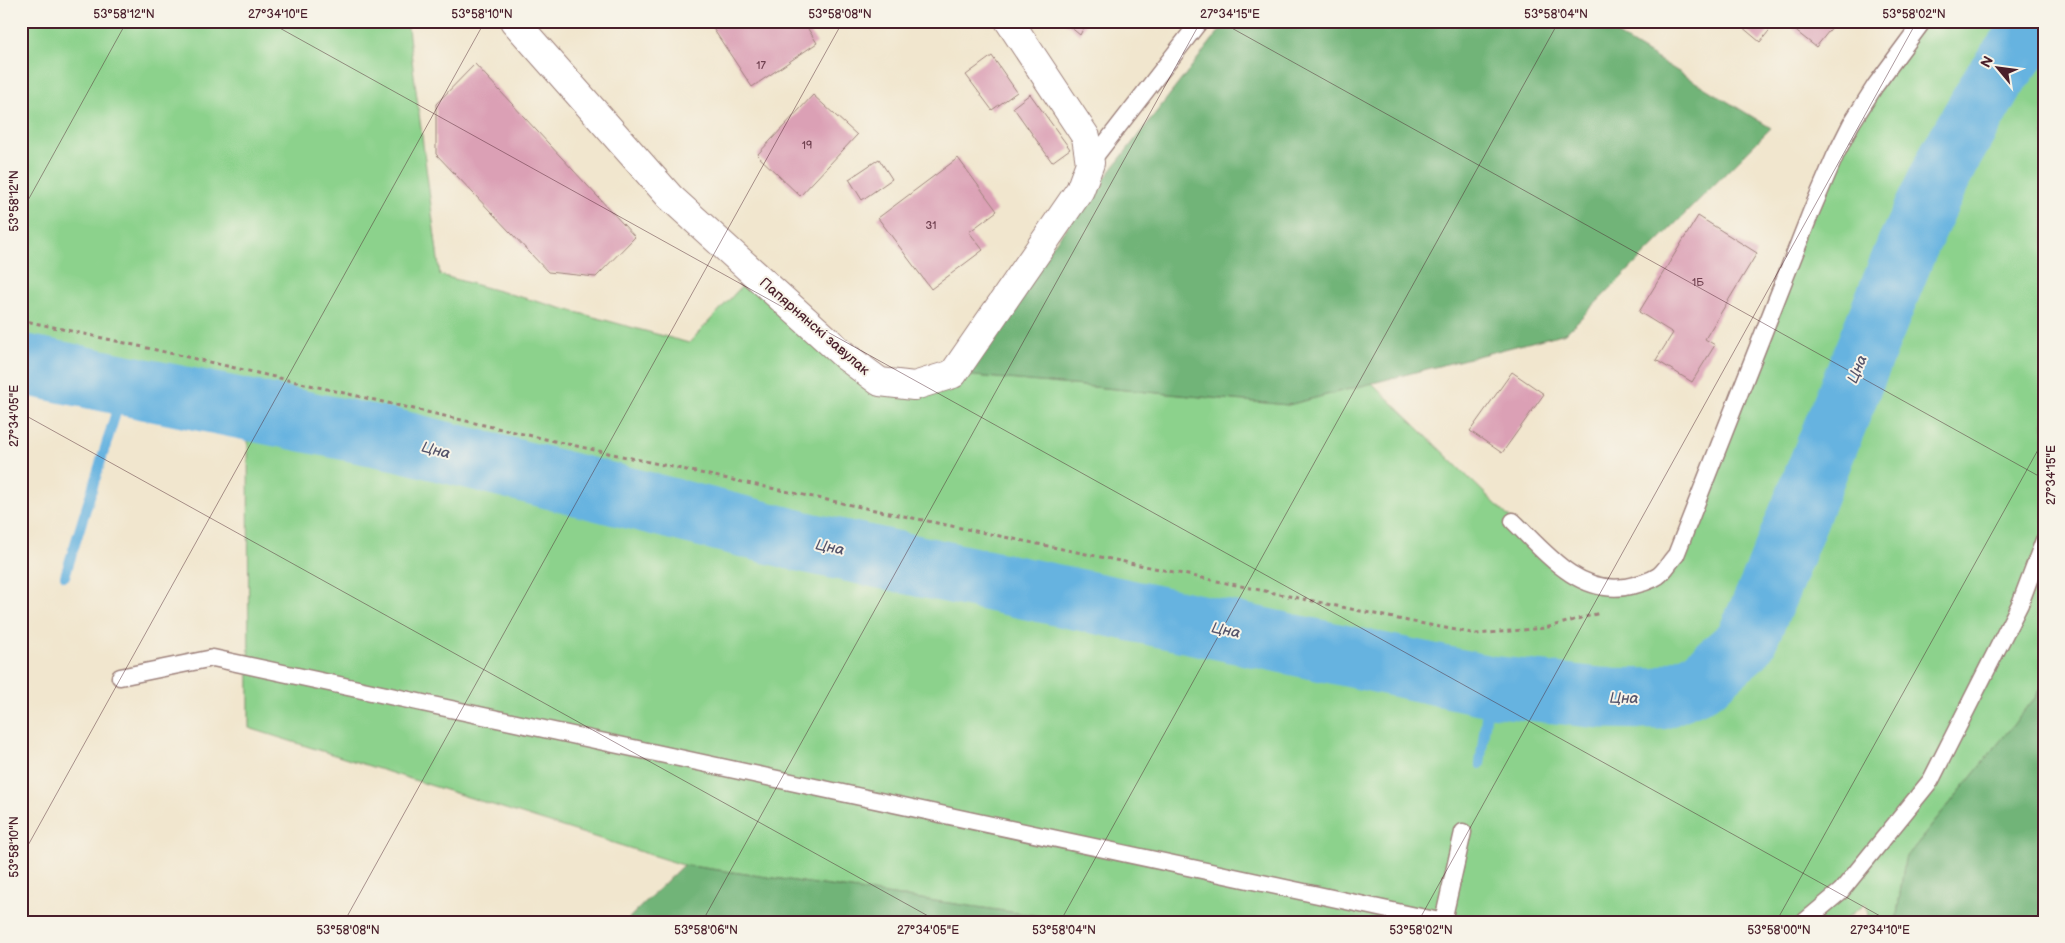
<svg xmlns="http://www.w3.org/2000/svg" width="2065" height="943" font-family="'Balsamiq Sans',sans-serif">
  <style>
    .green { fill: #8cd28c; stroke: #6b785c }
    .forest { fill: #71b478; stroke: #5e6a52 }
    .lines { fill: none; stroke-linecap: round; stroke-linejoin: round }
    .stream { stroke: #66b3e0; stroke-width: 10 }
    .river { stroke: #66b3e0; stroke-width: 61 }
    .building { fill: #dba0b5 }
    .service-casing { stroke: #9e827c; stroke-width: 19 }
    .minor-casing { stroke: #9e827c; stroke-width: 30 }
    .path { stroke: #9e827c; stroke-width: 3; stroke-dasharray: 4 4; stroke-linecap: butt }
    .service { stroke: #fff; stroke-width: 16 }
    .minor { stroke: #fff; stroke-width: 28 }
    .ticks { fill: none; stroke: #4a1f2b; stroke-width: 1; stroke-opacity: 0.45 }
    .labels { text-anchor: middle; stroke-width: 4; stroke-linejoin: round; paint-order: stroke }
    .number-label { font-size: 11px; fill: #6e3f4e }
    .street-label { font-size: 14px; fill: #4a1f2b; stroke: #f7f3e8 }
    .water-label { font-size: 15px; font-style: italic; fill: #54536a; stroke: #f7f3e8 }
    .neatline { fill: none; stroke: #4a1f2b; stroke-width: 2 }
    .ticks-label { font-size: 12px; text-anchor: middle; fill: #4a1f2b }
  </style>
  <rect width="100%" height="100%" fill="#f7f3e8"/>
  <filter id="ink" filterUnits="userSpaceOnUse"><feTurbulence type="fractalNoise" baseFrequency=".02" numOctaves="2"/><feDisplacementMap in="SourceGraphic" scale="10" xChannelSelector="R" yChannelSelector="G"/><feConvolveMatrix kernelMatrix="1 2 1 2 8 2 1 2 1" color-interpolation-filters="sRGB"/></filter>
  <filter id="wash" filterUnits="userSpaceOnUse"><feTurbulence type="fractalNoise" baseFrequency=".0096" numOctaves="4" result="noise"/><feDisplacementMap in="SourceGraphic" scale="20" xChannelSelector="R" yChannelSelector="G"/><feGaussianBlur stdDeviation="1.12" result="paint"/><feColorMatrix in="noise" values="0 0 0 0 0 0 0 0 0 0 0 0 0 0 0 0 0 1.4 0 .05"/><feComposite in="paint" operator="in"/></filter>
  <g filter="url(#wash)">
    <rect width="100%" height="100%" fill="#f1e6ce"/>
    <!-- green -->
    <path class="green" d="M21 21H407L440 275 689 343 754 273 880 382 953 374 1288 405 1372 383 1513 521 1592 585H1637L1676 555 1835 156 1923 21H2044V683L2035 698 1905 859 1896 922H1869L1866 904 1840 922H1081L683 865 249 728 248 410 124 387 21 364Z"/>
    <!-- forest -->
    <path class="forest" d="M1227 21H1607L1608 29 1771 128 1566 333 1288 405 953 374Z
      M2044 683V922H1896L1905 859 2035 698Z
      M683 865 1081 922H625Z"/>
    <g class="lines">
      <!-- stream -->
      <path class="stream" d="M65 576 124 387
        M1480 764 1490 686"/>
      <!-- river -->
      <path class="river" d="M21 364 397 440 809 543 1490 686 1600 698 1660 699 1703 680 1745 643 1770 587 1907 247 1948 160 1994 80 2039 21"/>
    </g>
    <g id="blocks">
      <!-- building -->
      <path class="building" d="M713 21H803L817 43 752 87 710 24Z
        M1063 21H1087L1080 35Z
        M1735 21H1777L1760 42Z
        M1783 21H1837L1816 47Z
        M992 56 1017 92 992 110 966 75Z
        M475 64 635 237 596 277 548 272 436 154V104Z
        M1030 94 1070 149 1052 162 1013 107Z
        M813 95 857 135 800 196 757 155Z
        M958 158 997 211 969 232 983 250 931 289 878 218Z
        M879 159 892 179 862 200 849 179Z
        M1698 216 1757 253 1705 339 1715 345 1692 382 1656 360 1673 333 1639 312Z
        M1512 372 1544 394 1502 453 1470 431Z"/>
    </g>
  </g>
  <g filter="url(#ink)">
    <use href="#blocks" fill-opacity="0" stroke="#9e827c" stroke-width="1"/>
    <g class="lines">
      <defs>
        <path id="service" d="M1090 163 1200 21
          M1513 521C1544 551 1577 594 1625 587 1636 585 1649 582 1658 576 1665 571 1670 561 1676 555L1811 212 1835 156 1851 124 1875 86 1923 21
          M120 677 213 658 1444 922
          M1443 921 1463 832
          M1804 922 1841 891 1931 780 2020 604 2044 540"/>
        <path id="minor" d="M514 21 670 197 845 356 880 382 914 386 953 374 1080 190 1090 163 1086 137 1009 21"/>
      </defs>
      <!-- service casing -->
      <use href="#service" class="service-casing"/>
      <!-- minor casing -->
      <use href="#minor" class="minor-casing"/>
      <!-- path -->
      <path class="path" d="M21 320C214 362 406 408 599 451 868 510 1138 564 1408 621L1477 634 1545 628 1600 613"/>
      <!-- service -->
      <use href="#service" class="service"/>
      <!-- minor -->
      <use href="#minor" class="minor"/>
    </g>
  </g>
  <!-- ticks -->
  <path class="ticks" d="M267 21 1891 922M1219 21 2044 479M21 213 127 21M21 413 939 922M21 858 485 21M344 922 843 21M702 922 1201 21M1060 922 1559 21M1418 922 1917 21M1776 922 2044 439"/>
  <g class="labels">
    <!-- number labels -->
    <g class="number-label">
      <text x="761" y="69">17</text>
      <text x="807" y="149">19</text>
      <text x="931" y="229">31</text>
      <text x="1698" y="286">1Б</text>
    </g>
    <!-- street labels -->
    <g class="street-label">
      <text transform="translate(815 326) rotate(41)" y="5">Папярнянскі завулак</text>
    </g>
    <!-- water labels -->
    <g class="water-label">
      <text transform="translate(1857 369) rotate(-68)" y="5">Цна</text>
      <text transform="translate(436 450) rotate(14)" y="5">Цна</text>
      <text transform="translate(830 547) rotate(12)" y="5">Цна</text>
      <text transform="translate(1226 630) rotate(12)" y="5">Цна</text>
      <text transform="translate(1624 698) rotate(1)" y="5">Цна</text>
    </g>
  </g>
  <!-- margin -->
  <rect width="2065" height="943" fill="none" stroke="#f7f3e8" stroke-width="55"/>
  <!-- north arrow -->
  <g transform="translate(1998 68) rotate(299)" stroke="#f7f3e8" stroke-width="4" paint-order="stroke">
  <path d="M0-4L9 19L0 12L-9 19Z" fill="#4a1f2b"/>
  <text y="-8" font-size="14" font-weight="bold" text-anchor="middle" fill="#4a1f2b">N</text>
  </g>
  <rect x="28" y="28" width="2010" height="888" class="neatline"/>
  <g class="ticks-label">
    <text x="124" y="18">53°58'12"N</text>
    <text x="278" y="18">27°34'10"E</text>
    <text x="482" y="18">53°58'10"N</text>
    <text x="840" y="18">53°58'08"N</text>
    <text x="1230" y="18">27°34'15"E</text>
    <text x="1556" y="18">53°58'04"N</text>
    <text x="1914" y="18">53°58'02"N</text>
    <text transform="translate(14 201) rotate(-90)" y="4">53°58'12"N</text>
    <text transform="translate(14 416) rotate(-90)" y="4">27°34'05"E</text>
    <text transform="translate(2051 475) rotate(-90)" y="4">27°34'15"E</text>
    <text transform="translate(14 847) rotate(-90)" y="4">53°58'10"N</text>
    <text x="348" y="934">53°58'08"N</text>
    <text x="706" y="934">53°58'06"N</text>
    <text x="928" y="934">27°34'05"E</text>
    <text x="1064" y="934">53°58'04"N</text>
    <text x="1421" y="934">53°58'02"N</text>
    <text x="1779" y="934">53°58'00"N</text>
    <text x="1880" y="934">27°34'10"E</text>
  </g>
</svg>
